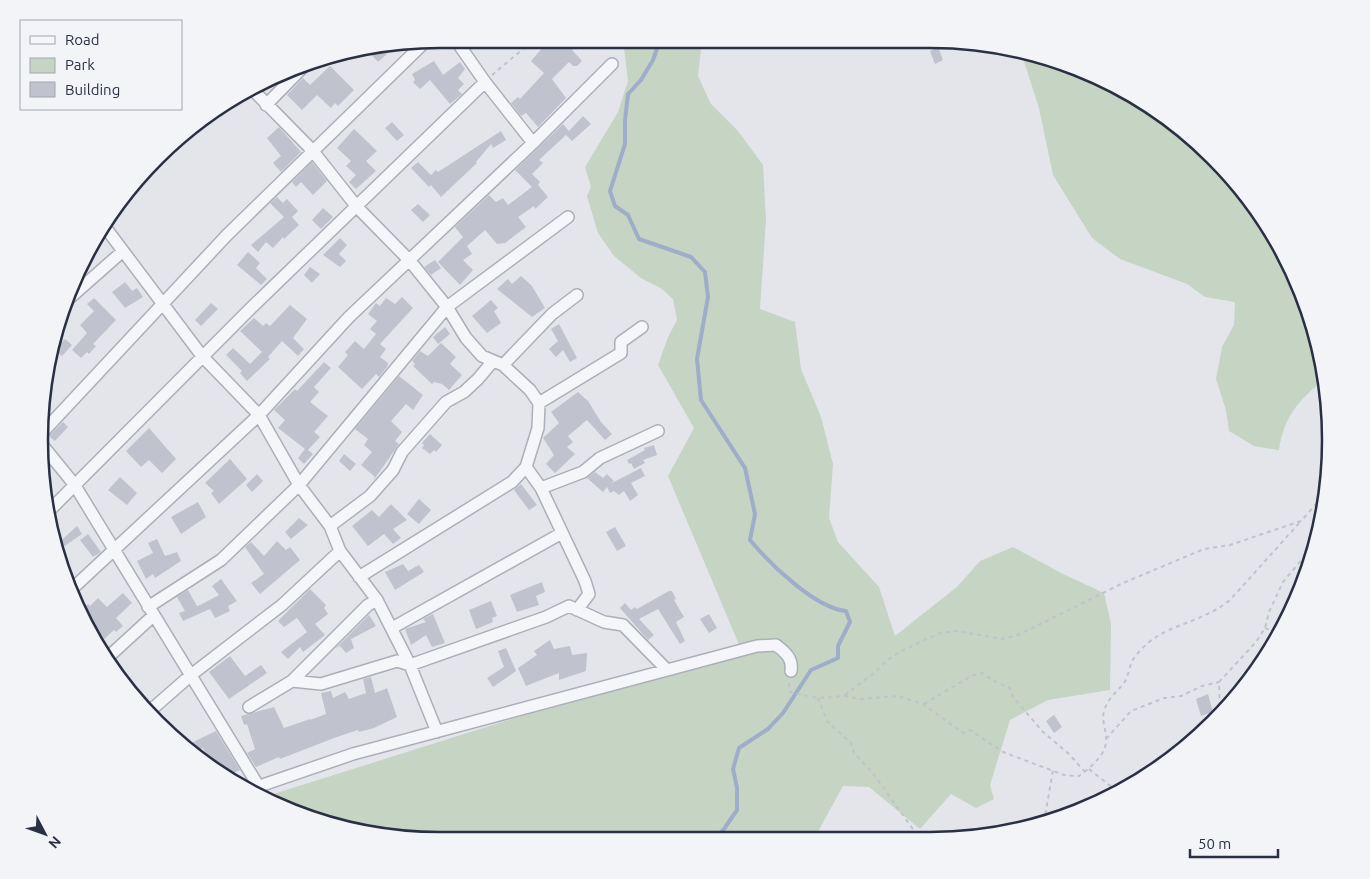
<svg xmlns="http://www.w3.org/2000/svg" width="1370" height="879" font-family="Ubuntu,sans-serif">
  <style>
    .green { fill: #c6d4c4 }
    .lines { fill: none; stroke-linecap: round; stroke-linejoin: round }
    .stream { stroke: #9eadca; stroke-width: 4 }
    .building { fill: #c0c3cd }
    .minor-casing { stroke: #acafb9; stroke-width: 14 }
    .path { stroke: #c0c3ca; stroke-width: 2; stroke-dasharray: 4 4; stroke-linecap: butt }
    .minor { stroke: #f5f6f9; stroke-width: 11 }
    .rim { fill: none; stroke: #2a3043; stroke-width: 2.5 }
  </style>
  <rect width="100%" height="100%" fill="#e3e5eb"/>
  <!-- green -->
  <path class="green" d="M623 40H702L698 76 711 104 738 131 763 165 766 220 760 309 795 322 801 369 821 417 833 464 829 518 838 542 879 587 895 636 958 586 980 561 1013 547 1063 574 1104 593 1111 624 1110 690 1048 700 1010 720 990 785 994 799 976 808 951 794 920 829 869 787 843 786 814 839 387 837 286 810 264 797 740 647 668 476 694 428 658 365 668 337 677 320 673 299 662 289 641 278 614 256 598 233 587 196 591 187 585 167 618 112 628 81Z
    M1021 52 1084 69 1175 122 1232 175 1278 239 1310 311 1326 378C1300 399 1284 415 1279 450L1254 446 1229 431 1226 410 1216 379 1222 347 1234 325 1235 302 1205 297 1187 284 1120 259 1092 238 1053 175 1039 108Z"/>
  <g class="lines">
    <!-- stream -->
    <path class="stream" d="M660 40 653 60 641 80 628 94 625 120V144L610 191 615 206 628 215 639 239 691 257 705 272 708 297 697 359 701 400 745 468 755 514 750 540C770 564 815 608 846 611L850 622 838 646V658L811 670 783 713 768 729 739 748 733 769 737 788V810L724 829 715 838"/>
  </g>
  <!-- building -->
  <path class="building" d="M550 39 582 40 572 50 582 61 577 66H573L569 62 552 79 566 98 538 127 526 113 521 116 511 103 518 97 520 99 544 73 531 61Z
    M396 46 378 62 368 51 378 49Z
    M938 47 943 60 935 64 930 51Z
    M434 61 443 75 460 62 465 69 458 78 464 84 458 90 462 94 450 104 430 80 420 89 413 82 415 80 412 74Z
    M330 66 354 90 338 106 335 103 331 108 317 95 302 110 287 95 303 78 310 85Z
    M583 116 591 124 572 141 566 135 539 160 543 163 532 174 540 182 538 185 548 197 535 209 534 206 518 217 526 227 505 243 497 244 485 230 467 246 472 254 463 260 473 270 460 285 438 262 463 237 455 227 489 195 496 202 503 198 508 205 532 187 515 170 563 124 569 131Z
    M392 122 404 135 397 141 385 128Z
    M279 127 301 152 281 172 273 163 281 156 267 138Z
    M354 129 377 151 366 161 376 171 356 189 349 182 356 175 346 166 351 161 337 148Z
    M501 131 506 140 493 148 491 144 476 162 477 163 441 197 431 185 429 187 411 168 418 162 431 175 436 170 438 172Z
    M312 162 327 181 313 195 301 182 296 187 292 182Z
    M277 197 283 203 287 199 298 211 292 217 299 225 284 239 283 237 273 248 266 242 258 252 251 245 284 217 270 203Z
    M418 204 430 215 423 222 411 210Z
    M323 208 333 217 321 229 312 220Z
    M340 238 347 245 339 254 346 261 340 267 323 255Z
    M248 252 260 263 256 268 267 279 261 285 237 265Z
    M435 260 441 268 431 275 424 267Z
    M310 267 320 274 312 283 304 275Z
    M521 276 532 286 545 308 532 317 497 289 508 279 512 284Z
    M125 282 132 291 137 288 143 297 125 308 112 292Z
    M402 297 413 308 380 344 386 349 380 357 388 363 387 367 379 377 376 374 362 389 338 367 348 355 345 352 355 341 364 349 376 334 370 329 377 321 368 314 376 303 380 306 386 298 395 304Z
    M94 298 116 320 93 344 96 346 89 354 87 352 81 358 72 350 87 333 80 325 94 311 87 304Z
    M491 300 498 308 494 311 501 323 487 333 472 316Z
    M211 303 218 309 201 326 195 320Z
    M290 305 307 319 293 338 304 349 298 356 282 341 268 357 270 359 247 381 240 373 242 371 226 355 233 348 250 364 262 352 240 331 254 318 263 326 266 323 270 326Z
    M559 324 577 358 570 362 563 350 556 357 549 349 558 341 551 329Z
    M445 327 450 334 438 344 433 337Z
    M65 339 72 345 62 356 55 350Z
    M441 343 456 357 450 364 462 375 449 390 442 384 434 382 432 384 413 366 415 364 412 361 420 351 428 356Z
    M324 362 331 368 314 387 319 392 310 402 328 416 314 432 320 437 308 450 313 454 304 464 298 458 305 449 278 428 285 420 274 410 295 389 297 391Z
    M399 376 423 395 413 410 406 404 391 421 402 432 395 441 399 444 373 481 375 477 361 465 372 452 364 445 368 439 355 429Z
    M578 392 588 401 601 422 612 434 605 440 587 420 568 436 573 442 567 447 575 454 555 473 546 464 554 455 543 438 559 423 551 412Z
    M63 422 68 427 55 441 49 436Z
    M149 428 176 459 162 473 149 460 141 467 126 451Z
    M430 434 442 445 436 452 434 450 430 454 422 448 424 445 422 443Z
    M654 445 657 455 643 460 645 463 634 469 631 463 629 464 627 460 645 450 644 448Z
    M344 454 356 464 350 471 339 461Z
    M230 459 247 479 219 504 211 493 214 491 205 483Z
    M641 468 645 476 631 483 638 495 630 501 624 491 619 495 614 491 610 493 607 487 603 492 587 478 595 472 603 478 607 474 614 481 610 484Z
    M257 474 263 481 252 492 246 485Z
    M120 477 137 493 127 505 108 490Z
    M521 484 537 505 529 510 514 490Z
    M419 499 431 510 419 524 407 514Z
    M198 502 206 517 181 534 171 517Z
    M391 504 407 520 393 529 401 538 393 544 384 534 368 546 352 526 372 510 379 517Z
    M299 518 308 525 291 539 285 532Z
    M77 526 82 534 56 552 54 547Z
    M615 527 626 546 617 551 606 532Z
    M88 534 101 552 93 557 80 540Z
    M157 539 165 556 177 552 181 561 155 578 153 574 146 579 137 561 153 553 148 543Z
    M277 541 286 550 290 547 300 560 260 594 251 583 264 574 245 547 251 542 264 556Z
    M403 564 408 571 419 565 424 572 395 590 385 572Z
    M221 579 237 601 228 606 230 611 215 618 210 609 183 621 179 613 185 611 177 597 188 590 197 606 200 605 219 595 212 586Z
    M542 582 545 592 536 596 539 605 517 612 510 595Z
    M310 589 326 605 324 608 328 614 315 624 325 635 303 652 300 647 288 659 281 652 307 632 297 618 284 627 278 621Z
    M669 591H672L676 599 674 600 684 617 676 622 685 641 680 644 658 609 639 619 654 635 648 640 620 608 625 603 631 610 635 607 637 609Z
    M123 593 132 603 116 618 123 626 116 632 114 630 98 645 82 609 88 604 90 606 98 598 107 607Z
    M491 601 497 616 492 618 493 622 476 629 469 610Z
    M433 614 445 643 432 647 426 635 411 645 405 629 426 622 423 619Z
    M709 614 717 628 709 633 700 619Z
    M369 615 376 626 351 639 354 648 346 653 340 646 336 648Z
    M550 640 554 649 570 646 572 655 587 653 586 671 559 680V673L526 686 518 668 537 655 534 651Z
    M506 648 516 671 493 687 487 678 504 667 498 651Z
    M230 656 245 676 261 665 267 673 229 699 209 672Z
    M371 677 375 693 387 688 397 717 374 728 359 732 358 730 334 738 280 759 279 757 256 767 247 753 255 749 247 724 244 725 241 716 274 707 284 728 310 719V720L326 714 321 693 331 691 333 698 345 692 349 699 366 693 363 679Z
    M1208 694 1213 712 1201 716 1196 699Z
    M1054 715 1062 727 1054 733 1046 721Z
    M216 731 240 770 227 776 211 766 203 748 192 753 185 746Z"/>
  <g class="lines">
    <defs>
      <path id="minor" d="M252 89 312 150 357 207 410 261 447 307 466 338 482 356 503 365 530 390 539 403 538 428 526 467 541 488 585 581 589 594 577 610
        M266 105 309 61
        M533 143 612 64
        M105 227 202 356 259 415 299 485 330 526 340 551 377 600 410 665 437 732
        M63 304 123 251
        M503 365 552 314 577 295
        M539 403 621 353V342L642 327
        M42 433 227 235 426 41
        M43 446 74 484 259 787
        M541 488 583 472 600 458 658 431
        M49 511 251 308 485 82
        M330 526 370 496 393 470 402 452 446 402 464 392 478 379 493 361
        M359 577 512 482 526 467
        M73 588 259 415 349 317 533 143 485 82 455 39
        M148 607 221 560 299 485 447 307 568 217
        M392 628 562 533
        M105 660 153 616
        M292 681 321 684 397 661 410 665 546 617 569 606 604 622 623 625 667 670
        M249 707 292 681 368 605 377 600
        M151 710 191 675 282 605 340 551
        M251 789 353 754 757 646 776 645C785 652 793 658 791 671"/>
    </defs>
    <!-- minor casing -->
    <use href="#minor" class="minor-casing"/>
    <!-- path -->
    <path class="path" d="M492 75 535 39
      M1265 628 1279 634
      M789 683 790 692 818 698 845 696 861 699 898 696 923 704 963 733 970 730 1003 752 1064 775 1079 776C1090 768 1106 755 1106 741 1107 730 1101 722 1104 711 1108 698 1116 693 1124 683 1129 676 1129 665 1134 658 1160 622 1197 627 1230 600L1301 521
      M845 695 874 673 886 661 901 651 940 633 957 631 1002 639 1018 635 1123 583 1204 549 1230 545 1301 521 1326 493
      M818 698 827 721 851 743 854 753 872 772 920 839
      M924 704 971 676 982 673 992 680 1010 688 1013 697 1043 732 1069 754 1085 772
      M1220 714 1219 682 1256 642 1265 628 1269 612 1283 582 1304 557 1314 537 1320 518 1317 504 1330 468
      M1106 739 1131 711 1164 698 1181 696 1202 686 1219 682
      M1089 769 1118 792
      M1044 822 1053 770
      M821 839H827"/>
    <!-- minor -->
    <use href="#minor" class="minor"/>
  </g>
  <!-- crop -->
  <path d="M0 0H1370V879H0ZM440 48H930A392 392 0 0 1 1322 440V440A392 392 0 0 1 930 832H440A392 392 0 0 1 48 440V440A392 392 0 0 1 440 48Z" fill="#f2f4f8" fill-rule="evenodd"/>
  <path class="rim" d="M440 48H930A392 392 0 0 1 1322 440V440A392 392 0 0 1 930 832H440A392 392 0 0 1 48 440V440A392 392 0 0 1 440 48Z"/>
  <!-- legend -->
  <rect x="20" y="20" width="162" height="90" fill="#f2f4f8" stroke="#a2a6b0"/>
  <rect x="30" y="36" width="25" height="8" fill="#f5f6f9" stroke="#a2a6b0"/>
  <text x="65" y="45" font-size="15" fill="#2a3043">Road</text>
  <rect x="30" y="58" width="25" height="15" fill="#c6d4c4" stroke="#a2a6b0"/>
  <text x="65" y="70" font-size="15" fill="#2a3043">Park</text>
  <rect x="30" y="82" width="25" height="15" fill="#c0c3cd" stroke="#a2a6b0"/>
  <text x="65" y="95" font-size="15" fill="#2a3043">Building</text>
  <!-- north arrow -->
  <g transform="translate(45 834) rotate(131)" stroke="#f2f4f8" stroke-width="4" paint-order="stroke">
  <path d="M0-4L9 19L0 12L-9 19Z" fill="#2a3043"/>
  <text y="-8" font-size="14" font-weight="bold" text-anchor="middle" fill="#2a3043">N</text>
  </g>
  <!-- scale -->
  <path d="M1190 849v8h88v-8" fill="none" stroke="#2a3043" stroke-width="2.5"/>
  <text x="1198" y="849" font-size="15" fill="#2a3043" stroke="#f2f4f8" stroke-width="4" paint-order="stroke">50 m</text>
</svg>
